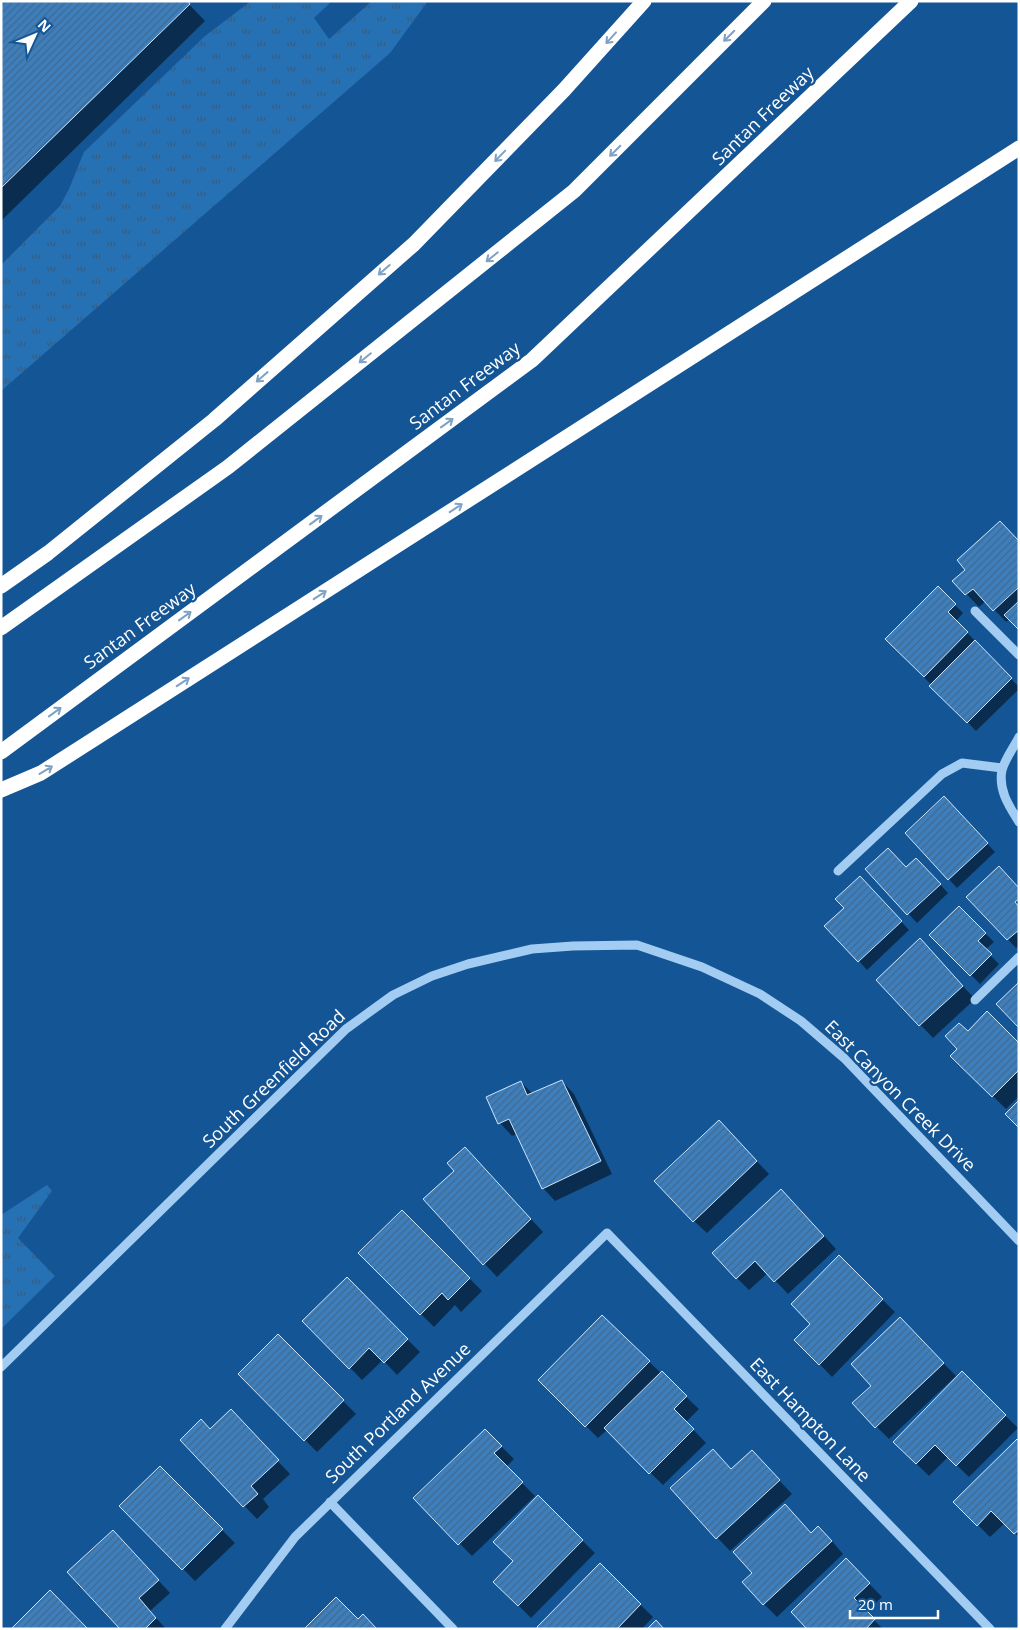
<svg xmlns="http://www.w3.org/2000/svg" width="1020" height="1630" font-family="'Open Sans',sans-serif">
  <style>
    .grass { fill: url(#grass-tufts) }
    .shadow { fill: #0007 }
    .building { fill: url(#building-hatch); stroke: #cbe5fd }
    .lines { fill: none; stroke-linecap: round; stroke-linejoin: round }
    .minor { stroke: #a3ccf2; stroke-width: 9 }
    .highway { stroke: #fff; stroke-width: 15 }
    .oneway { stroke: #7ea2c5 }
    .labels { text-anchor: middle; stroke-width: 4.5; stroke-linejoin: round; paint-order: stroke }
    .street-label { font-size: 18px; fill: #fff; stroke: #145595 }
  </style>
  <defs>
    <pattern id="grass-tufts" width="24" height="20" patternUnits="userSpaceOnUse" patternTransform="scale(1.25)"><rect width="24" height="20" fill="#2670b4"/><path d="M3 7l-1-3M5 7V3M7 7l1-3M15 17l-1-3M17 17v-4M19 17l1-3" fill="none" stroke="#3b5c7b"/></pattern>
    <pattern id="building-hatch" width="6" height="6" patternUnits="userSpaceOnUse" patternTransform="scale(1.25)"><rect width="6" height="6" fill="#3d7fbd"/><path d="M-1 1l2-2M0 6l6-6M5 7l2-2" fill="none" stroke="#44688a"/></pattern>
  </defs>
  <rect width="100%" height="100%" fill="#145595"/>
  <!-- grass -->
  <path class="grass" d="M251 1H332L314 18 329 39 372 1H428L390 53 1 391V265L60 206 69 189 84 152 205 36Z
    M47 1185 52 1191 18 1238 55 1276 1 1329V1215Z"/>
  <!-- shadow -->
  <path class="shadow" d="M1 1H186L205 21 1 221Z
    M1019 542V628L1010 619 1006 622 986 601 979 607 954 581Z
    M938 588 963 613 956 621 1019 687V689L976 731 887 639Z
    M952 806 995 852 957 888 906 833Z
    M925 868 948 893 917 923 867 869Z
    M868 886 909 930 867 970 859 961Z
    M1019 889V946L1016 948 968 897Z
    M959 908 994 942 985 950 999 964 980 984 931 935Z
    M932 953 975 999 933 1038 878 980Z
    M968 1033 1019 1044V1096L1006 1109 952 1056 959 1049Z
    M562 1081 574 1094 612 1174 555 1201 543 1188 517 1134 512 1136 500 1123 521 1082 533 1094Z
    M731 1134 769 1174 707 1233 694 1221Z
    M477 1161 543 1232 497 1277 424 1199Z
    M794 1203 836 1249 788 1294 768 1273 749 1290 737 1278Z
    M402 1211 482 1291 461 1312 455 1305 434 1327 360 1253Z
    M839 1257 895 1312 832 1377 796 1340 812 1324Z
    M347 1279 420 1352 397 1375 383 1360 362 1380 304 1321Z
    M602 1317 699 1409 686 1422 706 1443 663 1485 607 1430 598 1438 540 1380Z
    M913 1332 956 1376 889 1439 853 1403 873 1386Z
    M278 1336 356 1414 317 1452 240 1374Z
    M962 1373 1018 1428 969 1477 948 1457 929 1476 894 1442Z
    M243 1424 290 1474 263 1499 269 1507 257 1519 182 1440 211 1430Z
    M485 1430 514 1459 506 1467 535 1496 472 1556 415 1498Z
    M1019 1442V1537L1005 1523 990 1537 955 1502Z
    M765 1465 792 1494 730 1551 671 1488 732 1471Z
    M160 1468 235 1543 195 1581 121 1506Z
    M538 1497 595 1553 531 1618 495 1582 514 1562Z
    M811 1534 831 1540 843 1554 777 1617 764 1604Z
    M125 1544 170 1593 150 1611 166 1629H121Z
    M846 1560 882 1597 866 1612 883 1629H809Z
    M600 1565 653 1617 642 1629H540Z"/>
  <!-- building -->
  <path class="building" d="M1 1H188L190 4 1 188Z
    M1000 521 1019 541V587L993 611 973 589 965 595 952 581 965 570 957 560Z
    M938 586 956 604 948 612 968 632 924 677 885 639Z
    M1019 601V630L1004 615Z
    M975 640 1012 678 967 723 929 686Z
    M944 796 988 843 948 880 905 833Z
    M888 848 906 867 916 858 941 884 907 915 865 869Z
    M999 866 1019 888V899L1015 902 1019 907V930L1007 940 966 897Z
    M860 876 902 921 858 962 824 926 844 908 835 899Z
    M959 906 986 933 978 941 992 954 970 976 929 935Z
    M920 938 963 986 919 1026 876 980Z
    M1018 983 1019 984V1028L996 1004Z
    M987 1011 1019 1043V1070L992 1097 950 1056 957 1049 945 1036 959 1023 968 1031Z
    M562 1080 601 1161 542 1189 509 1119 498 1124 486 1097 521 1081 527 1095Z
    M1019 1100V1128L1005 1114Z
    M719 1120 757 1161 693 1222 654 1181Z
    M465 1147 531 1219 483 1265 423 1199 454 1171 447 1163Z
    M781 1189 824 1236 774 1282 755 1261 736 1279 712 1253Z
    M402 1210 470 1278 448 1300 442 1293 420 1315 358 1253Z
    M839 1255 883 1299 819 1365 794 1340 810 1324 791 1304Z
    M347 1277 408 1339 384 1363 369 1348 349 1369 302 1321Z
    M602 1315 650 1361 585 1427 538 1380Z
    M900 1317 944 1363 875 1428 852 1403 871 1386 851 1364Z
    M278 1334 344 1400 304 1441 238 1374Z
    M662 1371 687 1396 674 1409 694 1429 649 1474 604 1428Z
    M962 1371 1006 1415 956 1466 935 1445 916 1464 893 1442Z
    M231 1409 279 1460 251 1486 258 1494 243 1507 180 1440 201 1419 210 1429Z
    M485 1429 502 1446 494 1453 523 1482 458 1545 413 1498Z
    M1017 1439 1019 1441V1530L1014 1534 991 1511 977 1526 953 1502Z
    M713 1449 731 1469 752 1450 780 1480 716 1539 670 1488Z
    M160 1466 223 1529 182 1570 119 1506Z
    M538 1495 583 1540 518 1606 493 1582 513 1561 493 1542Z
    M785 1504 811 1533 818 1526 832 1541 763 1605 742 1582 752 1573 733 1552Z
    M113 1530 159 1580 139 1598 156 1618 145 1629H120L67 1572Z
    M846 1558 870 1583 854 1598 875 1619 866 1629H807L791 1612Z
    M600 1563 641 1604 617 1629H538L537 1627Z
    M50 1590 88 1629H11Z
    M336 1597 358 1619 363 1614 377 1629H304Z
    M656 1620 664 1629H647Z"/>
  <g class="lines">
    <!-- minor -->
    <path class="minor" d="M975 611 1019 655
      M1019 737C1014 747 1005 759 1002 770 998 790 1009 806 1019 822
      M838 871 942 774 962 763 1002 768
      M975 1000 1019 957
      M1 1367 346 1029 393 995 432 976 468 964 532 949 573 946 637 945 702 967 760 994 801 1021 844 1058 1019 1241
      M330 1502 453 1629
      M225 1629 295 1537 607 1233 990 1629"/>
    <!-- highway -->
    <path class="highway" d="M1 586 48 553 214 420 414 244 564 90 644 1
      M1 628 228 467 574 191 764 1
      M1 752 532 360 911 1
      M1 790 41 773 1019 148"/>
  </g>
  <!-- one-way arrows -->
  <defs><path id="oneway-shaft" d="M-6 0H5M1.5-3L5.5 0L1.5 3" fill="none" stroke-width="1.6" stroke-linecap="round" stroke-linejoin="round" transform="scale(1.25)"/></defs>
  <g class="oneway">
    <use href="#oneway-shaft" transform="translate(729 36) rotate(135)"/>
    <use href="#oneway-shaft" transform="translate(611 38) rotate(132)"/>
    <use href="#oneway-shaft" transform="translate(615 151) rotate(135)"/>
    <use href="#oneway-shaft" transform="translate(500 156) rotate(134)"/>
    <use href="#oneway-shaft" transform="translate(492 257) rotate(141)"/>
    <use href="#oneway-shaft" transform="translate(384 270) rotate(139)"/>
    <use href="#oneway-shaft" transform="translate(365 358) rotate(141)"/>
    <use href="#oneway-shaft" transform="translate(262 377) rotate(139)"/>
    <use href="#oneway-shaft" transform="translate(447 423) rotate(-36)"/>
    <use href="#oneway-shaft" transform="translate(456 508) rotate(-33)"/>
    <use href="#oneway-shaft" transform="translate(316 520) rotate(-36)"/>
    <use href="#oneway-shaft" transform="translate(320 595) rotate(-33)"/>
    <use href="#oneway-shaft" transform="translate(185 616) rotate(-36)"/>
    <use href="#oneway-shaft" transform="translate(183 682) rotate(-33)"/>
    <use href="#oneway-shaft" transform="translate(55 712) rotate(-36)"/>
    <use href="#oneway-shaft" transform="translate(46 770) rotate(-31)"/>
  </g>
  <g class="labels">
    <!-- street labels -->
    <g class="street-label">
      <text transform="translate(763 116) rotate(-44)" y="6">Santan Freeway</text>
      <text transform="translate(465 386) rotate(-37)" y="6">Santan Freeway</text>
      <text transform="translate(140 626) rotate(-36)" y="6">Santan Freeway</text>
      <text transform="translate(274 1079) rotate(-44)" y="6">South Greenfield Road</text>
      <text transform="translate(900 1096) rotate(45)" y="6">East Canyon Creek Drive</text>
      <text transform="translate(398 1413) rotate(-44)" y="6">South Portland Avenue</text>
      <text transform="translate(810 1420) rotate(46)" y="6">East Hampton Lane</text>
    </g>
  </g>
  <!-- border -->
  <rect width="1020" height="1630" fill="none" stroke="#ffffff" stroke-width="5"/>
  <!-- north arrow -->
  <g transform="translate(35 35) rotate(46)" stroke="#145595" stroke-width="4" paint-order="stroke">
  <path d="M0-4L9 19L0 12L-9 19Z" fill="#ffffff"/>
  <text y="-8" font-size="14" font-weight="bold" text-anchor="middle" fill="#ffffff">N</text>
  </g>
  <!-- scale -->
  <path d="M850 1610v8h88v-8" fill="none" stroke="#ffffff" stroke-width="2.5"/>
  <text x="858" y="1610" font-size="15" fill="#ffffff" stroke="#145595" stroke-width="4" paint-order="stroke">20 m</text>
</svg>
